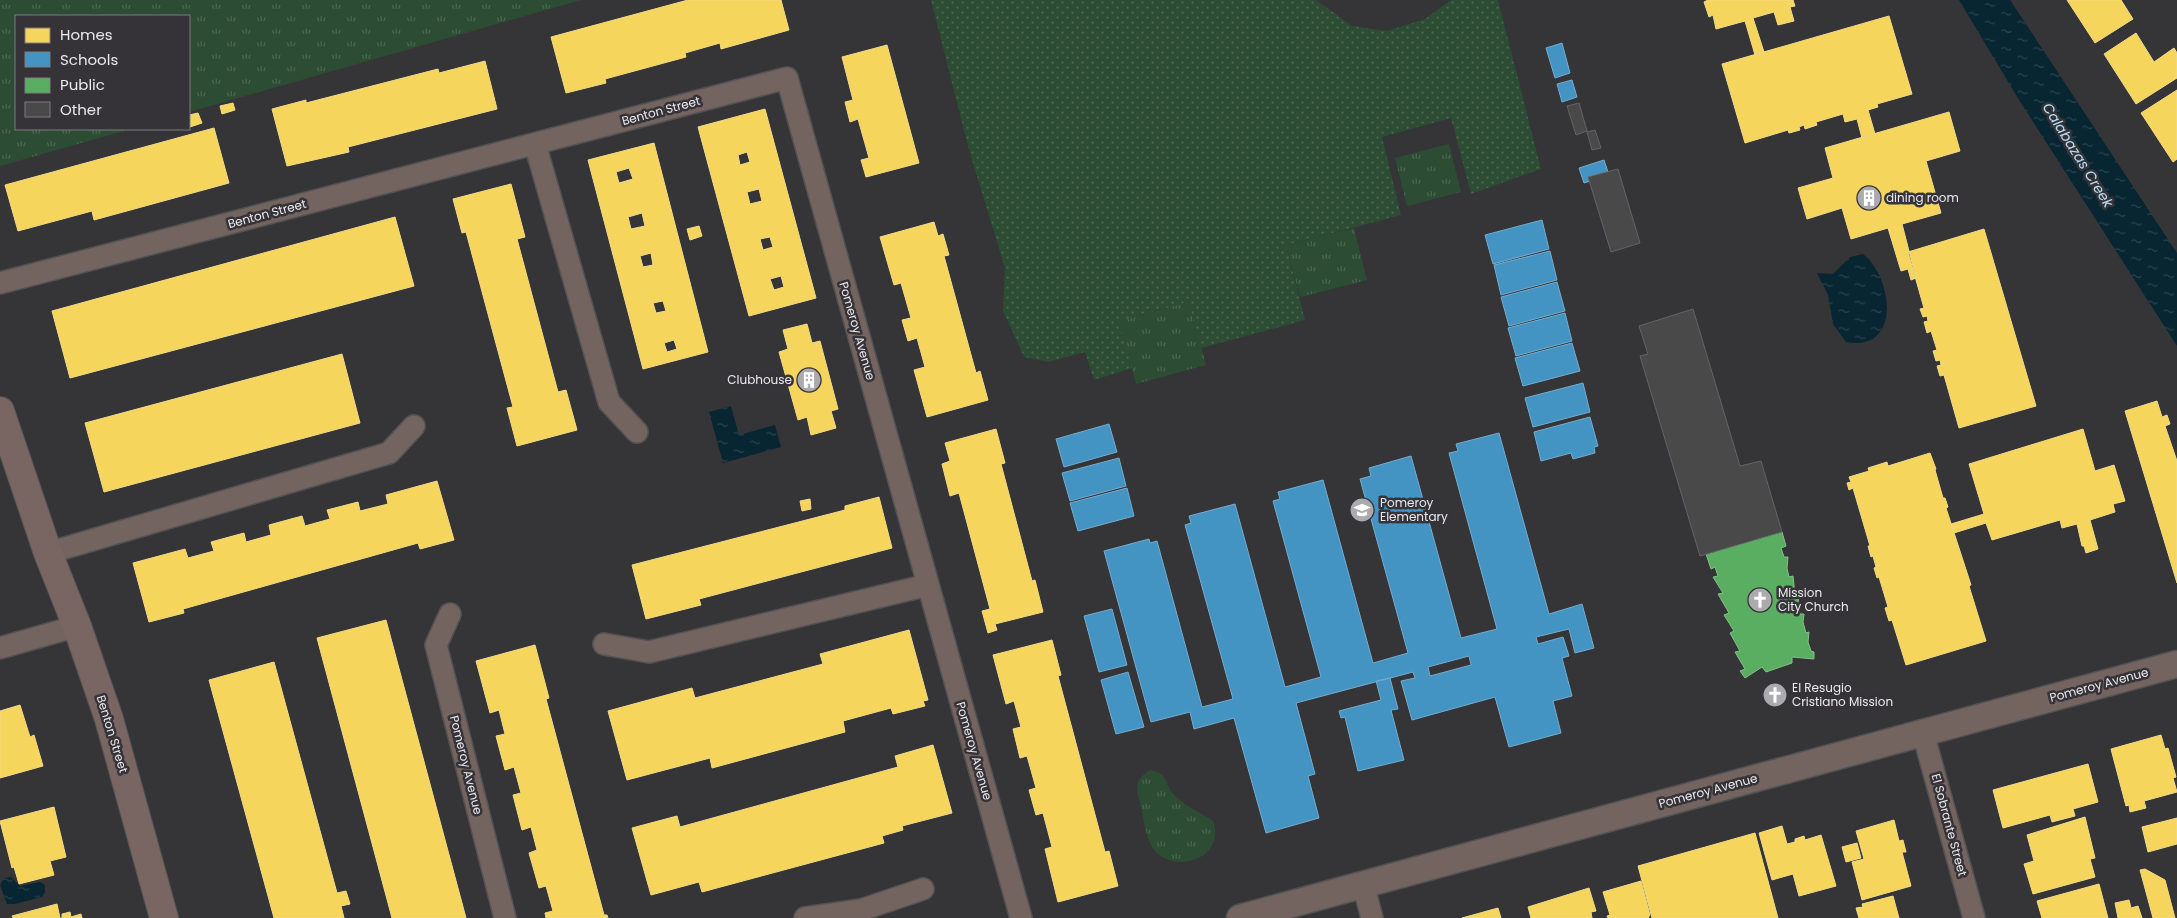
<svg xmlns="http://www.w3.org/2000/svg" width="2177" height="918" font-family="Poppins,sans-serif">
  <style>
    .grass { fill: url(#grass-dots) }
    .park { fill: url(#park-tufts) }
    .water { fill: url(#water-ripples) }
    .homes { fill: #f6d55c; stroke: #f2db87; fill-rule: evenodd }
    .schools { fill: #4393c3; stroke: #75adcf; fill-rule: evenodd }
    .public { fill: #5aae61; stroke: #85c08b }
    .building { fill: #4a4949; stroke: #656465 }
    .lines { fill: none; stroke-linecap: round; stroke-linejoin: round }
    .minor-casing { stroke: #525253; stroke-width: 24 }
    .tertiary-casing { stroke: #525253; stroke-width: 29 }
    .secondary-casing { stroke: #525253; stroke-width: 30 }
    .minor { stroke: #736460; stroke-width: 21 }
    .tertiary { stroke: #736460; stroke-width: 26 }
    .secondary { stroke: #796561; stroke-width: 28 }
    .labels { text-anchor: middle; stroke-width: 5; stroke-linejoin: round; paint-order: stroke }
    .street-label { font-size: 12px; fill: #eae9ec; stroke: #353338 }
    .poi-label { font-size: 12px; fill: #eae9ec; stroke: #353338; text-anchor: start }
    .water-label { font-size: 14px; font-style: italic; fill: #b4e0f7; stroke: #353338 }
  </style>
  <defs>
    <pattern id="grass-dots" width="8" height="8" patternUnits="userSpaceOnUse" patternTransform="scale(1.25)"><rect width="8" height="8" fill="#2c4d33"/><path d="M2 2h.1M6 6h.1" fill="none" stroke="#4b6751" stroke-width="1.8" stroke-linecap="round"/></pattern>
    <pattern id="park-tufts" width="24" height="20" patternUnits="userSpaceOnUse" patternTransform="scale(1.25)"><rect width="24" height="20" fill="#2c4d33"/><path d="M3 7l-1-3M5 7V3M7 7l1-3M15 17l-1-3M17 17v-4M19 17l1-3" fill="none" stroke="#4b6751"/></pattern>
    <pattern id="water-ripples" width="26" height="14" patternUnits="userSpaceOnUse" patternTransform="scale(1.25)"><rect width="26" height="14" fill="#082532"/><path d="M2 4q2-2 4 0t4 0M15 11q2-2 4 0t4 0" fill="none" stroke="#2c4550"/></pattern>
  </defs>
  <rect width="100%" height="100%" fill="#353437"/>
  <!-- grass -->
  <path class="grass" d="M931 0H1316L1352 26 1387 31 1425 19 1451 0H1498L1541 169 1471 194 1451 118 1382 137 1401 215 1286 245 1305 320 1201 348 1189 302 1120 321 1132 368 1094 380 1085 352 1048 362 1024 357 1003 311 1005 268 969 150Z"/>
  <!-- park -->
  <path class="park" d="M0 0H581L189 112V16H16V129H131L0 166Z
    M1449 144 1461 192 1407 206 1395 158Z
    M1354 228 1367 280 1300 297 1286 245Z
    M1189 302 1206 365 1136 384 1119 321Z
    M1150 770C1168 774 1163 779 1171 791 1182 806 1199 811 1213 821 1226 856 1180 874 1157 853 1146 843 1144 820 1141 806 1136 788 1133 781 1150 770Z"/>
  <!-- water -->
  <path class="water" d="M1959 0H2010L2177 253V346L2019 100Z
    M1863 254C1894 278 1901 353 1846 342L1833 324 1828 295 1817 273 1833 274 1850 257Z
    M731 406 739 435 775 425 781 447 723 463 709 412Z
    M11 877 20 886 40 882 45 885V892L42 897 15 904H7L0 885 4 878Z"/>
  <!-- homes -->
  <path class="homes" d="M688 0H781L789 30 721 49 720 43 685 53 686 57 605 79 606 83 566 93 551 37Z
    M1708 0H1793L1795 6 1790 7 1794 21 1778 25 1774 12 1753 18 1764 52 1755 55 1745 21 1716 29 1713 15 1709 17 1704 2Z
    M2067 0H2121L2133 19 2095 43Z
    M1889 16 1912 94 1877 104 1878 107 1868 110 1875 134 1862 138 1857 119 1845 122 1843 114 1816 122 1817 125 1805 129 1804 125 1799 127 1800 130 1789 133 1788 130 1745 143 1722 64Z
    M2136 33 2154 62 2174 48 2177 53V78L2136 104 2104 54Z
    M887 45 919 163 866 177 861 160 869 158 858 119 850 122 845 102 853 100 842 57Z
    M485 61 497 109 348 147 349 152 287 166 272 109 306 100V103L438 69 439 73Z
    M2177 90V159L2173 162 2141 113Z
    M233 103 235 110 222 114 220 106Z
    M765 109 816 298 749 316 698 127ZM747 152 750 162 740 165 738 155ZM759 189 762 201 750 204 747 192ZM770 237 773 247 763 250 760 239ZM781 276 784 287 774 290 770 279Z
    M1949 112 1960 151 1926 161 1941 213 1902 224 1916 278 1911 280 1908 269 1901 271 1888 228 1851 239 1842 208 1807 219 1798 188 1833 178 1825 148Z
    M198 113 202 123 190 127 189 115Z
    M214 128 229 183 94 220 92 211 18 231 5 185Z
    M654 143 708 352 643 369 588 160ZM629 168 633 179 619 183 616 172ZM642 213 645 226 631 229 628 217ZM651 253 653 265 643 267 640 256ZM663 301 666 311 656 313 653 303ZM674 340 677 349 667 352 664 343Z
    M511 184 525 237 517 239 558 392 566 390 577 430 517 446 507 408 513 407 466 232 462 233 453 199Z
    M395 217 414 286 70 378 52 311Z
    M934 222 938 236 943 234 949 255 944 256 976 373 980 371 988 400 927 417 914 370 925 367 917 338 908 341 902 320 911 318 901 283 894 285 880 237Z
    M699 226 702 236 690 240 687 229Z
    M1984 229 2036 406 1959 428 1944 375 1940 376 1937 366 1941 365 1940 360 1936 361 1933 351 1937 350 1931 331 1927 333 1924 322 1928 321 1927 316 1923 317 1920 309 1924 308 1908 252Z
    M807 324 812 343 820 341 838 409 831 411 836 428 811 435 807 417 798 420 779 352 788 349 783 330Z
    M342 354 360 423 104 492 85 423Z
    M2157 401 2162 417 2167 415 2170 424 2165 426 2177 461V583L2125 411Z
    M996 429 1005 463 1001 464 1032 581 1035 580 1043 612 995 624 997 630 988 633 982 611 990 609 959 493 950 496 942 464 950 461 945 443Z
    M2083 429 2095 471 2114 465 2125 501 2113 504 2115 512 2090 520 2098 549 2086 553 2084 546H2082L2077 524 2062 528 2060 520 1992 540 1986 523 1954 533 1951 524 1984 514 1969 464Z
    M1930 453 1936 469 1935 470 1943 498H1945L1948 507 1946 508 1971 585 1969 586 1986 641 1906 665 1892 620 1889 621 1885 608 1888 607 1879 577 1877 578 1874 568 1876 567 1873 556 1871 557 1868 546H1870L1853 488 1849 490 1847 483 1851 482 1849 477 1869 471 1868 468 1887 462 1888 466Z
    M437 481 454 540 420 549 418 543 183 609 184 613 149 622 133 563 185 549 188 558 214 551 211 542 244 533 246 542 271 535 269 525 302 516 305 526 330 519 327 510 358 502 360 511 388 504 386 495Z
    M879 497 892 548 699 599 701 605 646 619 632 565 845 510V506Z
    M810 499 811 509 802 511 800 501Z
    M386 620 466 918H392L317 638Z
    M909 630 928 700 923 701 925 706 893 714 891 708 843 721 845 732 712 768 710 758 627 780 608 711 692 688 695 698 823 664 820 654Z
    M1052 640 1061 675 1058 676 1105 852 1109 851 1118 886 1058 902 1045 849 1052 847 1043 813 1036 815 1029 790 1036 788 1027 756 1020 758 1013 729 1021 727 1014 701 1006 704 993 655Z
    M535 645 549 698 546 699 604 915H607L608 918H546L545 913 553 911 546 886 539 888 529 853 537 850 531 827 522 830 513 795 521 793 514 767 505 770 496 736 505 734 499 710 490 713 476 661Z
    M274 662 337 893 346 891 350 904 341 906 344 918H274L209 680Z
    M20 705 30 737 34 735 43 766 0 778V711Z
    M2161 735 2165 749 2168 748 2176 777 2173 778 2177 792 2144 801 2146 808 2130 812 2129 805 2126 806 2111 749Z
    M933 745 952 813 902 826 903 830 882 836 884 843 702 892 699 882 651 895 632 828 677 816 680 827 898 767 895 756Z
    M2088 764 2098 802 2073 809 2075 816 2052 822 2050 815 2003 828 1993 790Z
    M54 807 66 857 50 861 54 875 19 884 14 867 12 868 0 821Z
    M2085 817 2095 858 2090 859 2095 877 2033 894 2024 864 2034 861 2027 835Z
    M2177 818V844L2148 852 2142 827Z
    M1894 820 1899 841 1903 840 1906 852H1902L1911 886 1862 900 1852 862 1864 859 1856 831Z
    M1782 826 1787 844 1795 842V839L1804 836 1805 840 1821 835 1836 886 1799 896 1793 874 1772 880 1759 833Z
    M1755 833 1778 918H1652L1638 866Z
    M1857 843 1861 858 1846 862 1842 847Z
    M2145 869 2165 880 2175 918H2153L2140 870Z
    M1641 881 1650 915 1648 918H1608L1607 916 1610 915 1603 892Z
    M2099 884 2108 918H2042L2037 901Z
    M1589 888 1596 911 1591 912 1592 918H1531L1528 907Z
    M1893 896 1899 918H1859L1856 908 1863 907 1862 904Z
    M2129 900 2131 908 2138 906 2142 918H2118L2115 903Z
    M57 904 60 918H13L12 916Z
    M1498 908 1501 918H1462Z
    M70 912 71 917 81 914 82 918H62V914Z"/>
  <!-- schools -->
  <path class="schools" d="M1562 43 1570 73 1555 78 1546 48Z
    M1572 80 1577 97 1562 102 1557 84Z
    M1604 160 1608 172 1588 177 1590 181 1584 183 1579 168Z
    M1542 220 1549 249 1493 264 1485 235Z
    M1550 251 1557 280 1501 295 1494 265Z
    M1557 282 1565 311 1509 326 1501 297Z
    M1565 313 1572 341 1516 356 1508 328Z
    M1572 343 1580 371 1523 386 1515 358Z
    M1583 383 1590 412 1533 427 1525 398Z
    M1590 417 1598 446 1594 447 1595 453 1573 459 1571 453 1541 461 1534 432Z
    M1109 424 1117 452 1064 467 1056 439Z
    M1499 433 1549 614 1582 604 1594 648 1575 653 1569 629 1536 637 1538 644 1563 637 1569 656 1562 658 1572 696 1553 701 1561 733 1509 747 1495 697 1412 720 1401 681 1415 678 1413 672 1296 703 1315 774 1308 776 1319 818 1266 833 1234 718 1194 729 1190 712 1151 722 1104 551 1149 539 1150 543 1157 541 1202 707 1233 699 1185 525 1191 523 1189 516 1235 504 1285 687 1321 677 1273 501 1280 499 1278 492 1323 480 1373 663 1408 653 1360 479 1371 476 1369 468 1411 456 1461 638 1497 629 1449 453 1458 451 1456 444ZM1469 656 1471 665 1430 676 1428 667Z
    M1119 458 1126 486 1070 501 1062 473Z
    M1127 488 1134 516 1078 531 1070 503Z
    M1112 609 1127 665 1099 672 1084 616Z
    M1128 672 1144 727 1116 734 1101 680Z
    M1390 678 1398 709 1391 710 1404 760 1358 771 1345 717 1341 718 1339 711 1381 700 1376 681Z"/>
  <!-- public -->
  <path class="public" d="M1782 532 1786 546 1781 548 1784 557H1788L1787 568 1789 577 1793 576 1795 595 1799 594 1798 605 1800 614H1804L1803 622 1806 633 1809 632 1808 642 1811 651 1814 652V659L1792 657V663L1766 672 1762 667 1745 678 1740 671 1745 669 1735 652 1740 651 1730 633 1734 631 1724 615 1729 613 1718 594 1723 593 1713 577 1718 576 1715 567 1711 569 1706 554Z"/>
  <!-- building -->
  <path class="building" d="M1579 103 1587 131 1576 135 1567 106Z
    M1595 130 1601 148 1592 150 1587 132Z
    M1618 169 1640 243 1611 252 1588 177Z
    M1693 309 1740 466 1761 461 1782 532 1700 556 1640 356 1648 354 1639 326Z"/>
  <g class="lines">
    <defs>
      <path id="minor" d="M535 144 609 402 637 432
        M0 283 787 78 1021 918
        M48 553 389 453 414 426
        M450 614 436 645 505 918
        M604 644 649 652 928 585
        M0 648 77 626
        M1923 733 1974 918
        M1363 884 1372 918
        M805 918 861 910 923 889"/>
      <path id="tertiary" d="M1240 918 2177 664"/>
      <path id="secondary" d="M0 411 48 553 77 626 109 719 164 918"/>
    </defs>
    <!-- minor casing -->
    <use href="#minor" class="minor-casing"/>
    <!-- tertiary casing -->
    <use href="#tertiary" class="tertiary-casing"/>
    <!-- secondary casing -->
    <use href="#secondary" class="secondary-casing"/>
    <!-- minor -->
    <use href="#minor" class="minor"/>
    <!-- tertiary -->
    <use href="#tertiary" class="tertiary"/>
    <!-- secondary -->
    <use href="#secondary" class="secondary"/>
  </g>
  <!-- icons -->
  <defs>
    <symbol id="building-disc" viewBox="-11 -11 22 22"><circle r="9.5" fill="#abaaad" stroke="#353338"/><path d="M-4-6H4V6H1V3H-1V6H-4ZM-2.5-4.3h1.7v1.8h-1.7ZM.8-4.3h1.7v1.8H.8ZM-2.5-1h1.7V.8h-1.7ZM.8-1h1.7V.8H.8Z" fill="#fff"/></symbol>
    <symbol id="school-disc" viewBox="-11 -11 22 22"><circle r="9.5" fill="#abaaad" stroke="#353338"/><path d="M0-5L7-2L0 1L-7-2ZM-4 1L0 2.5L4 1V4Q0 6-4 4Z" fill="#fff"/></symbol>
    <symbol id="church-disc" viewBox="-11 -11 22 22"><circle r="9.5" fill="#abaaad" stroke="#353338"/><path d="M-1.2-6h2.4v3.5h3.3v2.4h-3.3V6h-2.4V-.1h-3.3v-2.4h3.3Z" fill="#fff"/></symbol>
  </defs>
  <g fill-rule="evenodd">
    <use href="#building-disc" x="1855" y="184" width="28" height="28"/>
    <use href="#building-disc" x="795" y="366" width="28" height="28"/>
    <use href="#school-disc" x="1348" y="496" width="28" height="28"/>
    <use href="#church-disc" x="1746" y="586" width="28" height="28"/>
    <use href="#church-disc" x="1761" y="681" width="28" height="28"/>
  </g>
  <g class="labels">
    <!-- street labels -->
    <g class="street-label">
      <text transform="translate(661 111) rotate(-15)" y="4">Benton Street</text>
      <text transform="translate(267 214) rotate(-15)" y="4">Benton Street</text>
      <text transform="translate(857 331) rotate(74)" y="4">Pomeroy Avenue</text>
      <text transform="translate(2099 685) rotate(-15)" y="4">Pomeroy Avenue</text>
      <text transform="translate(112 734) rotate(73)" y="4">Benton Street</text>
      <text transform="translate(974 751) rotate(74)" y="4">Pomeroy Avenue</text>
      <text transform="translate(466 765) rotate(76)" y="4">Pomeroy Avenue</text>
      <text transform="translate(1708 791) rotate(-15)" y="4">Pomeroy Avenue</text>
      <text transform="translate(1949 825) rotate(75)" y="4">El Sobrante Street</text>
    </g>
    <!-- poi labels -->
    <g class="poi-label">
      <text x="1886" y="202">dining room</text>
      <text x="792" y="384" text-anchor="end">Clubhouse</text>
      <text x="1380" y="507">Pomeroy<tspan x="1380" dy="14">Elementary</tspan></text>
      <text x="1778" y="597">Mission<tspan x="1778" dy="14">City Church</tspan></text>
      <text x="1792" y="692">El Resugio<tspan x="1792" dy="14">Cristiano Mission</tspan></text>
    </g>
    <!-- water labels -->
    <g class="water-label">
      <text transform="translate(2078 155) rotate(58)" y="5">Calabazas Creek</text>
    </g>
  </g>
  <!-- legend -->
  <rect x="15" y="15" width="175" height="115" fill="#353338" stroke="#7d7c80"/>
  <rect x="25" y="28" width="25" height="15" fill="#f6d55c" stroke="#7d7c80"/>
  <text x="60" y="40" font-size="15" fill="#eae9ec">Homes</text>
  <rect x="25" y="52" width="25" height="15" fill="#4393c3" stroke="#7d7c80"/>
  <text x="60" y="65" font-size="15" fill="#eae9ec">Schools</text>
  <rect x="25" y="78" width="25" height="15" fill="#5aae61" stroke="#7d7c80"/>
  <text x="60" y="90" font-size="15" fill="#eae9ec">Public</text>
  <rect x="25" y="102" width="25" height="15" fill="#4a4949" stroke="#7d7c80"/>
  <text x="60" y="115" font-size="15" fill="#eae9ec">Other</text>
</svg>
